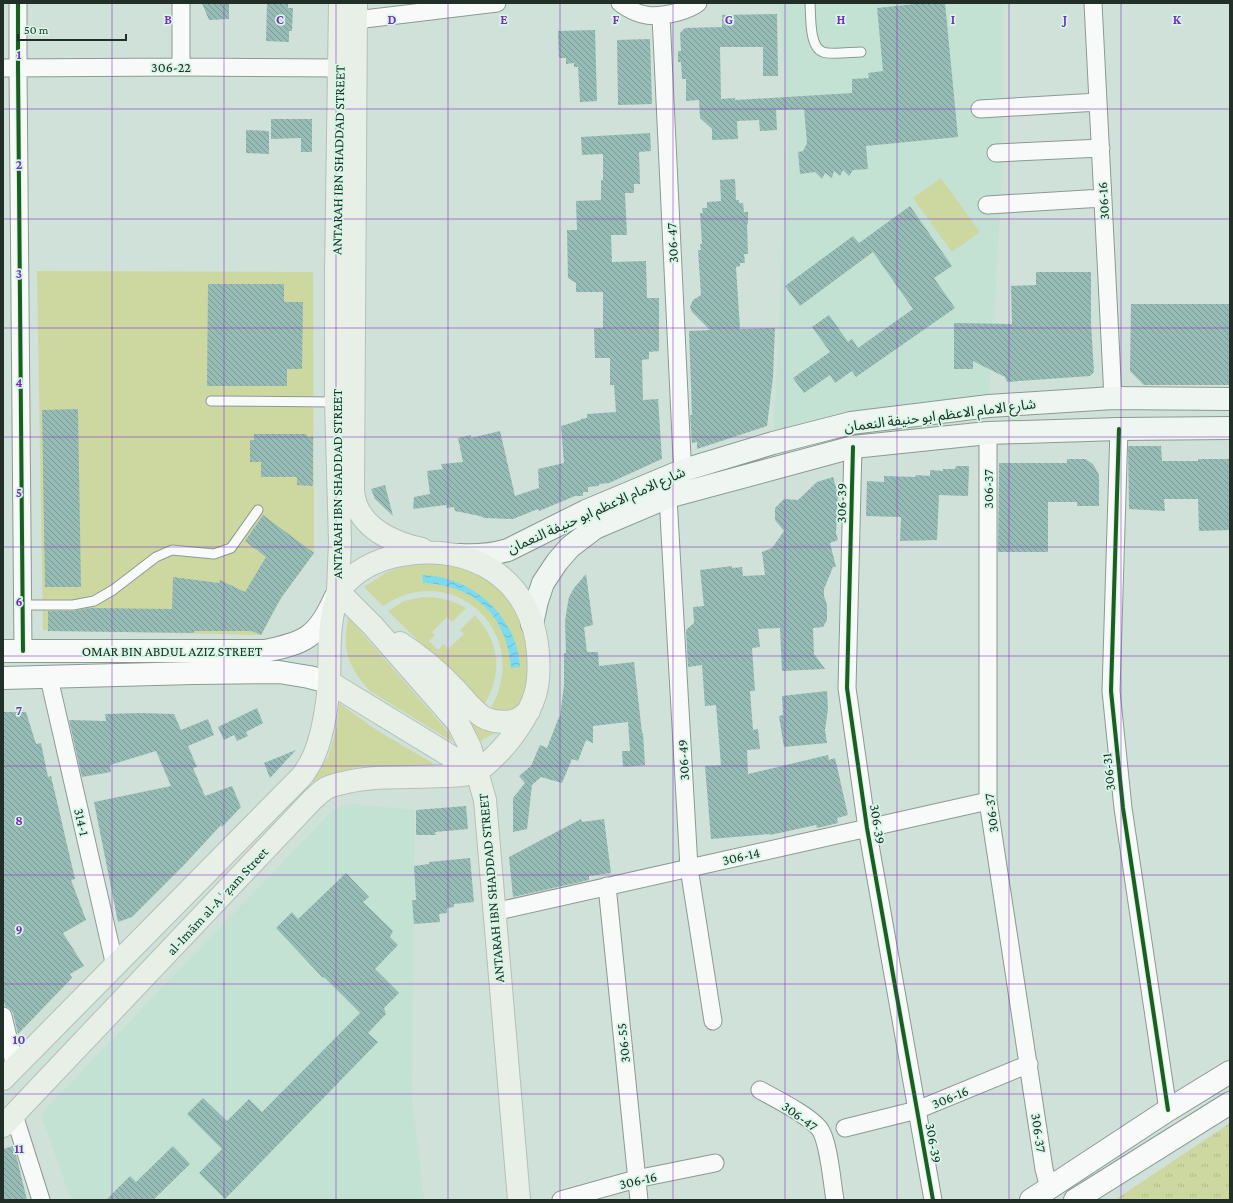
<svg xmlns="http://www.w3.org/2000/svg" width="1233" height="1203" font-family="'Crimson Pro','Noto Sans Arabic',serif">
  <style>
    .built { fill: #c3e2d3 }
    .green { fill: #cdd8a1 }
    .park { fill: url(#park-tufts) }
    .water { fill: url(#water-waves) }
    .building { fill: url(#building-back-hatch) }
    .lines { fill: none; stroke-linecap: round; stroke-linejoin: round }
    .service-casing { stroke: #8c9a93; stroke-width: 11 }
    .minor-casing { stroke: #8c9a93; stroke-width: 19 }
    .tertiary-casing { stroke: #8c9a93; stroke-width: 24 }
    .secondary-casing { stroke: #8c9a93; stroke-width: 24 }
    .primary-casing { stroke: #b5bfba; stroke-width: 24 }
    .service { stroke: #f8faf9; stroke-width: 9 }
    .minor { stroke: #f8faf9; stroke-width: 17 }
    .tertiary { stroke: #f8faf9; stroke-width: 22 }
    .secondary { stroke: #eff5f0; stroke-width: 22 }
    .primary { stroke: #e7efe6; stroke-width: 22 }
    .cycleway-casing { stroke: #d4f7e6; stroke-width: 6 }
    .cycleway { stroke: #1b5e20; stroke-width: 4 }
    .grid { fill: none; stroke: #7b2cbf; stroke-width: 1; stroke-opacity: 0.55 }
    .labels { text-anchor: middle; stroke-width: 3.5; stroke-linejoin: round; paint-order: stroke }
    .street-label { font-size: 14px; fill: #222f29; stroke: #d4f7e6 }
    .grid-label { font-size: 13px; text-anchor: middle; font-weight: bold; fill: #7b2cbf; stroke: #d4f7e6; stroke-width: 3.5; stroke-linejoin: round; paint-order: stroke }
  </style>
  <defs>
    <pattern id="park-tufts" width="24" height="20" patternUnits="userSpaceOnUse"><rect width="24" height="20" fill="#cdd8a1"/><path d="M3 7l-1-3M5 7V3M7 7l1-3M15 17l-1-3M17 17v-4M19 17l1-3" fill="none" stroke="#b0ba8b"/></pattern>
    <pattern id="water-waves" width="16" height="10" patternUnits="userSpaceOnUse"><rect width="16" height="10" fill="#7cdbef"/><path d="M0 5q4-4 8 0t8 0" fill="none" stroke="#6bbccd"/></pattern>
    <pattern id="building-back-hatch" width="6" height="6" patternUnits="userSpaceOnUse"><rect width="6" height="6" fill="#97bcb6"/><path d="M-1 5l2 2M0 0l6 6M5-1l2 2" fill="none" stroke="#7b9994"/></pattern>
  </defs>
  <rect width="100%" height="100%" fill="#cfe1d8"/>
  <!-- built -->
  <path class="built" d="M779 3H1003V158L989 406 773 443 789 135Z
    M350 804 415 810 412 1098 424 1200H71L41 1114 334 809Z"/>
  <!-- green -->
  <path class="green" d="M941 178 980 232 952 252 913 198Z
    M37 271 313 272 314 553 281 598 261 635 43 630Z
    M432 561 470 568 497 584 512 599 532 646 528 698 510 716 490 709C534 635 454 558 383 606L364 587 387 572 409 564Z
    M423 597C439 597 452 600 466 608L452 622 447 617 432 632 435 635 429 641 438 650 444 644 448 649 464 634 460 630 475 615C500 643 503 673 484 705L470 692 388 611 404 601Z
    M348 617 450 734 453 742 370 691C358 678 348 664 346 646 345 637 347 627 348 617Z
    M413 660 501 730 480 741 474 729Z
    M339 703 378 731 431 762 434 764V766L426 769 362 766 338 772 314 783 311 780 328 757 337 727Z"/>
  <!-- park -->
  <path class="park" d="M1230 1123V1200H1115Z"/>
  <!-- water -->
  <path class="water" d="M422 575C472 576 517 616 520 667L511 668C507 616 475 585 423 583Z"/>
  <!-- building -->
  <path class="building" d="M202 3H229V19L209 20Z
    M267 3H288V8H293L292 31H289V42L266 41Z
    M924 3H945L958 137 866 146 868 169 853 170 849 176 843 170 840 176 834 171 832 178 825 173 822 179 815 172 800 174 798 152 803 151 807 143 804 109 776 110 777 130 760 131 759 120 737 121 738 139 712 140V129L700 118 699 100 686 101V79H682L681 62H678V51H681L680 33 685 28 722 27V15L777 14 778 76H763V47H720L721 99 735 98V100L852 93V79L869 78 868 73 883 71 877 8Z
    M595 30 597 101 580 102 578 67H574V63L566 64V58H559L558 31Z
    M650 39 652 104 618 105 617 40Z
    M271 119H312V152H301V138L271 139Z
    M246 130 269 131V154L246 153Z
    M650 133 651 151 639 152 640 184H634V193H625L627 235H611L612 262 646 261 647 298H659V351L649 352V359L642 360 643 400 658 399 662 459 609 483 599 484V486L588 487V492H583V496H575L539 511 538 509 513 519 484 518 480 516 455 511 454 507 447 508 446 505 413 509 414 497 430 494 427 471 443 469 441 464 463 462 458 438 471 435V438L500 431 515 496 539 488 538 469 564 463 561 426 581 420V419L587 418V414L616 412 614 385H610V358H595L594 328H603V292H576V283L568 278 567 230H577L576 201 601 200V180H603V154L582 155 581 137Z
    M735 179 736 200H739V203H743L744 212H748V223L747 224 748 254H744L745 263H740V266L736 267 740 329 775 328 773 377 767 426 697 449V442L692 443 690 415H692L689 331 710 330 692 312 690 307 693 300 701 295 698 250H701L700 244H702L700 213H703L702 208H707V202L721 201 720 180Z
    M910 206 952 266 934 278 955 308 856 377 852 371 835 383 830 375 804 393 793 378 830 352 812 327 829 315 848 342 852 339 858 348 913 309 873 252 800 306 785 286 853 236 859 243Z
    M1036 272H1091V323L1094 372 1090 376 1007 382 1005 377 973 361V369H954V323L1012 324 1011 286 1036 285Z
    M208 284H284V302H303L302 369H287V386H207Z
    M1131 304H1230V385H1144L1130 371Z
    M78 409 81 587H45L42 410Z
    M254 434H306L308 437H313V486L297 485V477H261V462H250V440H254Z
    M1128 446H1161L1162 461H1198V459H1230V530L1199 531 1198 499H1164L1165 511 1129 509Z
    M1067 459H1085L1093 464 1099 475V506H1077V502H1048V552H998L999 463H1067Z
    M956 466H969L968 496 939 495 937 540 900 541 901 517 866 516 867 481 884 482V476L915 477 916 475 930 476V470L943 471V469H955Z
    M833 477 838 495 836 533 838 540 830 543 836 567H833L824 589V596L827 605V620L823 627 813 628 814 654 825 669 782 671 780 628 758 629 760 647 752 648 755 691H750L753 730 758 729 760 749 747 750 748 774 828 755 829 760 835 758 848 815 837 818 838 823 817 828 816 825 770 835 769 834 711 839 705 766 721 765 716 705 705 706 702 665 688 667 686 630 694 623 693 607 704 606 700 570 732 566V568L742 567 743 576 765 575 762 552 772 548 784 531 775 520V508L784 499 798 500 817 482Z
    M385 485 393 516 375 499 371 489Z
    M263 515 314 553 281 598 261 635 252 631H194V633L48 631V611H73L90 608 172 609 173 577 219 583 220 580 245 592 266 557 245 541Z
    M586 574 593 625 584 627 587 652H598L599 666 634 662 642 733H643L645 765 623 767 622 751H630L628 722 593 726V743L586 740 578 761 572 759 562 783 541 777 532 785 527 829 513 832V798L525 783 519 776 531 766 540 745 547 748 559 717H560L564 685V653H566L565 622 567 608 569 597 574 588Z
    M827 691 828 709 825 730 827 743 784 747 779 716 783 715 782 696Z
    M257 708 263 723 246 732 248 736 237 741 234 735 224 740 218 727Z
    M3 712H26L36 744 41 743 48 777 51 776 75 879 71 880 86 920 63 933 84 966 70 974 72 978 18 1034 13 1013 10 1009 5 1006 3 997Z
    M140 713 174 714 181 730 208 719 214 735 188 746 197 767 193 768 205 796 232 786 241 807 222 827 221 825 184 865 132 917 118 922 94 802 171 786 156 751 110 765 111 772 82 777 69 720 106 721 105 714Z
    M296 750 270 778 264 763Z
    M466 806 468 829 435 832 436 835H416V810Z
    M581 819 582 822 604 819 611 873 589 876V880L513 897 509 857Z
    M470 858 474 902 454 904V907L447 908V913L439 914 440 922 414 924 412 900H416L414 866 429 864V862Z
    M346 873 369 897 363 902 393 931 390 937 398 945 375 969 399 993 384 1008 386 1014 368 1033 378 1042 225 1199 199 1173 222 1149 187 1114 203 1098 227 1121 249 1099 262 1112 360 1013 324 977 323 978 276 928 292 912 298 919Z
    M13 1146 14 1147 27 1200H3V1149Z
    M173 1146 190 1164 153 1200H106L130 1176 136 1182Z"/>
  <g class="lines">
    <defs>
      <path id="service" d="M810 3C811 16 809 47 823 52 830 55 852 52 861 52
        M211 401 336 402
        M23 605H73L94 601 113 590 156 557 172 550 214 554 231 548 258 510"/>
      <path id="minor" d="M18 3V68L23 651
        M620 3C640 18 655 18 678 12 685 10 692 8 698 3
        M1093 3 1113 398
        M661 16 682 458 684 470
        M356 20 497 3
        M181 67V3
        M3 68 181 67 339 68
        M980 109 1098 102
        M996 153 1101 148
        M987 205 1103 198
        M1119 429 1111 691 1123 808 1168 1110
        M988 433V801L1044 1169 1049 1188
        M853 447 847 688 867 828 933 1200
        M668 497 689 868 713 1021
        M49 678 115 966
        M607 886 639 1200
        M494 912 988 801
        M3 1016 15 1067
        M760 1090C776 1099 807 1114 819 1128 829 1140 832 1184 835 1200
        M14 1115 41 1200
        M845 1128 917 1110 1029 1064
        M561 1200 636 1179 715 1163"/>
      <path id="tertiary" d="M3 651H265C305 643 318 637 335 598
        M3 678 194 673 279 672 309 677 329 682
        M1031 1200 1168 1110 1230 1072
        M1075 1200 1230 1103"/>
      <path id="secondary" d="M459 555C476 556 491 555 508 550L586 511 684 470 773 443 851 423 989 406 1113 398 1230 399
        M532 624 537 601 543 583 557 562 570 547 595 528 668 497 853 447 988 433 1119 429 1230 428"/>
      <path id="primary" d="M340 3 336 272V402L340 542 338 591 373 626 458 723 470 747 485 800 519 1200
        M356 3 353 491C354 497 355 504 358 509 369 532 398 544 422 549
        M400 643C420 656 438 671 454 688 463 697 472 710 483 717 491 722 507 723 516 720 521 718 525 714 529 711
        M329 682 460 762 477 770
        M3 1079 302 776C307 769 312 761 315 753 323 734 328 701 329 681 330 655 328 629 335 604 336 599 337 594 340 590 355 570 378 559 402 555 472 542 533 580 538 653 539 667 539 682 535 695 529 715 510 742 495 756 490 761 483 768 477 771 466 776 454 776 443 776 411 778 378 775 347 782 340 784 331 785 325 789 320 792 317 796 313 799L3 1126"/>
    </defs>
    <!-- service casing -->
    <use href="#service" class="service-casing"/>
    <!-- minor casing -->
    <use href="#minor" class="minor-casing"/>
    <!-- tertiary casing -->
    <use href="#tertiary" class="tertiary-casing"/>
    <!-- secondary casing -->
    <use href="#secondary" class="secondary-casing"/>
    <!-- primary casing -->
    <use href="#primary" class="primary-casing"/>
    <!-- service -->
    <use href="#service" class="service"/>
    <!-- minor -->
    <use href="#minor" class="minor"/>
    <!-- tertiary -->
    <use href="#tertiary" class="tertiary"/>
    <!-- secondary -->
    <use href="#secondary" class="secondary"/>
    <!-- primary -->
    <use href="#primary" class="primary"/>
    <defs>
      <path id="cycleway" d="M18 3V68L23 651
        M1119 429 1111 691 1123 808 1168 1110
        M853 447 847 688 867 828 933 1200"/>
    </defs>
    <!-- cycleway casing -->
    <use href="#cycleway" class="cycleway-casing"/>
    <!-- cycleway -->
    <use href="#cycleway" class="cycleway"/>
  </g>
  <!-- grid -->
  <path class="grid" d="M112 3V1200M224 3V1200M336 3V1200M448 3V1200M560 3V1200M673 3V1200M785 3V1200M897 3V1200M1009 3V1200M1121 3V1200M3 109H1230M3 219H1230M3 328H1230M3 437H1230M3 547H1230M3 656H1230M3 766H1230M3 875H1230M3 984H1230M3 1094H1230"/>
  <g class="labels">
    <!-- street labels -->
    <g class="street-label">
      <text x="171" y="72">306-22</text>
      <text transform="translate(338 160) rotate(-89)" y="5">ANTARAH IBN SHADDAD STREET</text>
      <text transform="translate(1103 201) rotate(-93)" y="5">306-16</text>
      <text transform="translate(672 243) rotate(-93)" y="5">306-47</text>
      <text transform="translate(940 415) rotate(-7)" y="5">شارع الامام الاعظم ابو حنيفة النعمان</text>
      <text transform="translate(337 484) rotate(-90)" y="5">ANTARAH IBN SHADDAD STREET</text>
      <text transform="translate(988 489) rotate(-90)" y="5">306-37</text>
      <text transform="translate(841 503) rotate(-89)" y="5">306-39</text>
      <text transform="translate(596 510) rotate(-24)" y="5">شارع الامام الاعظم ابو حنيفة النعمان</text>
      <text x="172" y="656">OMAR BIN ABDUL AZIZ STREET</text>
      <text transform="translate(683 760) rotate(-93)" y="5">306-49</text>
      <text transform="translate(1108 772) rotate(-96)" y="5">306-31</text>
      <text transform="translate(991 813) rotate(-97)" y="5">306-37</text>
      <text transform="translate(82 822) rotate(77)" y="5">314-1</text>
      <text transform="translate(878 824) rotate(81)" y="5">306-39</text>
      <text transform="translate(741 856) rotate(-13)" y="5">306-14</text>
      <text transform="translate(491 888) rotate(-95)" y="5">ANTARAH IBN SHADDAD STREET</text>
      <text transform="translate(217 901) rotate(-47)" y="5">al-Imām al-Aʿẓam Street</text>
      <text transform="translate(623 1043) rotate(-96)" y="5">306-55</text>
      <text transform="translate(950 1097) rotate(-23)" y="5">306-16</text>
      <text transform="translate(800 1116) rotate(36)" y="5">306-47</text>
      <text transform="translate(1039 1133) rotate(82)" y="5">306-37</text>
      <text transform="translate(934 1143) rotate(80)" y="5">306-39</text>
      <text transform="translate(638 1180) rotate(-13)" y="5">306-16</text>
    </g>
  </g>
  <g class="grid-label">
    <text x="168" y="24">B</text>
    <text x="280" y="24">C</text>
    <text x="392" y="24">D</text>
    <text x="504" y="24">E</text>
    <text x="616" y="24">F</text>
    <text x="729" y="24">G</text>
    <text x="841" y="24">H</text>
    <text x="953" y="24">I</text>
    <text x="1065" y="24">J</text>
    <text x="1177" y="24">K</text>
    <text x="19" y="59">1</text>
    <text x="19" y="169">2</text>
    <text x="19" y="278">3</text>
    <text x="19" y="387">4</text>
    <text x="19" y="497">5</text>
    <text x="19" y="606">6</text>
    <text x="19" y="715">7</text>
    <text x="19" y="825">8</text>
    <text x="19" y="934">9</text>
    <text x="19" y="1044">10</text>
    <text x="19" y="1153">11</text>
  </g>
  <!-- border -->
  <rect width="1233" height="1203" fill="none" stroke="#222f29" stroke-width="8"/>
  <!-- scale -->
  <path d="M18 34v6h108v-6" fill="none" stroke="#222f29" stroke-width="2"/>
  <text x="24" y="34" font-size="12" fill="#222f29" stroke="#d4f7e6" stroke-width="3" paint-order="stroke">50 m</text>
</svg>
